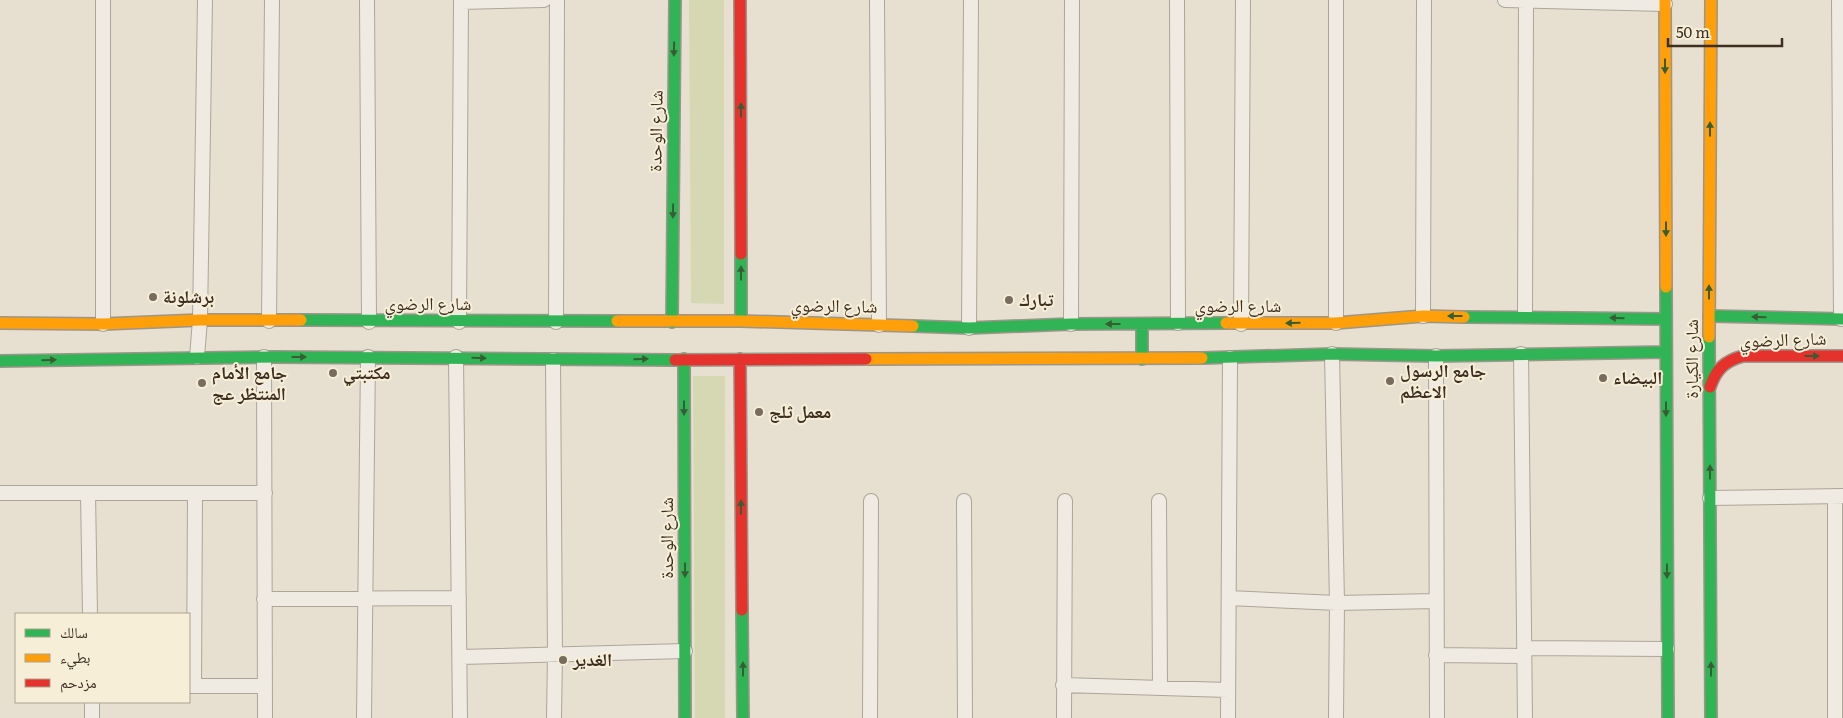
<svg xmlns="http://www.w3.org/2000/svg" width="1843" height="718" font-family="Literata,'Noto Naskh Arabic',serif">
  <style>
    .green { fill: #d6d7b3 }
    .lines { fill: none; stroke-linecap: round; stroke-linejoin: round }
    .street-casing { stroke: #ada599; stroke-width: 16 }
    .fast-casing { stroke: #9c958a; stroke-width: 14 }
    .slow-casing { stroke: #9c958a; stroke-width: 14 }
    .jam-casing { stroke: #9c958a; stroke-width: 14 }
    .street { stroke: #efebe3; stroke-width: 14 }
    .fast { stroke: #30b455; stroke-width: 11 }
    .slow { stroke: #ff9f0a; stroke-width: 11 }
    .jam { stroke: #e5322d; stroke-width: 11 }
    .oneway { fill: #385d33 }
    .poi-dot { fill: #786c5e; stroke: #f7eed8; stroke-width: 2 }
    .labels { text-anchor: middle; stroke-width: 4; stroke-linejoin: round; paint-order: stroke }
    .street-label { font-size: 18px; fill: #3d2e20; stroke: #f7eed8 }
    .poi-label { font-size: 18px; font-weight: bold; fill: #3d2e20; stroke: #f7eed8; text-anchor: start }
  </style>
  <rect width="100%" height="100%" fill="#e7e0d1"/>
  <!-- green -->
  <path class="green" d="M689 0H724V304L691 303Z
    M693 376H725V718H695Z"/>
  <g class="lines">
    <defs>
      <path id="street" d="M367 0 369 322
        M877 0 879 325
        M1177 0 1178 323
        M1505 0 1665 4
        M1839 0 1841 319
        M461 2 544 0
        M1423 316 1424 0
        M1525 316 1526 0
        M269 321 272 0
        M459 322 461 0
        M556 322 557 0
        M1336 323V0
        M103 324V0
        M1071 324 1072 0
        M1241 324 1243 0
        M969 328 971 0
        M1332 354 1337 603 1336 718
        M1521 354 1525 718
        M1436 356 1437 718
        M197 357 200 320 205 0
        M264 357 265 718
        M456 357 460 718
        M553 360 555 655 554 718
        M0 493H265
        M88 493 90 614
        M1835 496V718
        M1710 498 1843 496
        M964 501 965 718
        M1159 501 1160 688
        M1229 598 1337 603 1436 601
        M264 599 459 598
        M1525 648 1667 649
        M1436 655 1524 656
        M460 657 685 651
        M1063 685 1228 690
        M189 686H265
        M194 686 195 493
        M92 702V718
        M364 718 368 357
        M870 718 871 501
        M1064 718 1065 501
        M1228 718 1230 358"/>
      <path id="fast" d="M741 254V321
        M1666 287 1668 718
        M1709 316 1843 319
        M1464 317 1666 319
        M301 320 617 321
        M672 322 675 0
        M1142 324V359
        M913 326 969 328 1071 324 1226 323
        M1709 337 1711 718
        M1202 358 1332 354 1436 356 1666 352
        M684 359 685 718
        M0 361 276 357 675 360
        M742 610 743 718"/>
      <path id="slow" d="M1665 0 1666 287
        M617 321H741L913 326
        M0 323 103 324 200 320H301
        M1226 323H1336L1423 316 1464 317
        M1709 337 1711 0
        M866 359 1202 358"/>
      <path id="jam" d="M740 0 741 254
        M740 359 742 610
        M675 360 866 359
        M1710 387C1716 369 1725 361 1743 356H1843"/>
    </defs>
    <!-- street casing -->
    <use href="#street" class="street-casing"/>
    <!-- fast casing -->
    <use href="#fast" class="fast-casing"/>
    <!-- slow casing -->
    <use href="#slow" class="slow-casing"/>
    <!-- jam casing -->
    <use href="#jam" class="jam-casing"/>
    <!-- street -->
    <use href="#street" class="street"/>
    <!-- fast -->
    <use href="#fast" class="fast"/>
    <!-- slow -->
    <use href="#slow" class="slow"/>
    <!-- jam -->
    <use href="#jam" class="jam"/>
  </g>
  <!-- one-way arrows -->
  <defs><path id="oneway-solid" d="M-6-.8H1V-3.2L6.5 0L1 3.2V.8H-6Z" transform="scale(1.25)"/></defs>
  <g class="oneway">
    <use href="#oneway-solid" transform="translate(674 49) rotate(91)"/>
    <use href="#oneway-solid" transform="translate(1665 66) rotate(90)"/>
    <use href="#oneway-solid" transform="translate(741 110) rotate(-90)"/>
    <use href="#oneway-solid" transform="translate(1710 129) rotate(-90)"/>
    <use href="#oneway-solid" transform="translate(673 211) rotate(91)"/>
    <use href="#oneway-solid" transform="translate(1666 229) rotate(90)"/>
    <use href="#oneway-solid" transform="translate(741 273) rotate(-90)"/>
    <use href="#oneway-solid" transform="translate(1709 292) rotate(-90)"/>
    <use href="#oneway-solid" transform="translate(1455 316) rotate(-180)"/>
    <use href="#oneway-solid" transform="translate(1759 317) rotate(-179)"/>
    <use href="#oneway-solid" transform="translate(1617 318) rotate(-179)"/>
    <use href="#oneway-solid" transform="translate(1293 323) rotate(179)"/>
    <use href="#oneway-solid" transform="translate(1113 324) rotate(180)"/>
    <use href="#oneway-solid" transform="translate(1812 356)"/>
    <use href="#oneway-solid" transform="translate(299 357)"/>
    <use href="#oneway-solid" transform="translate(479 358) rotate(2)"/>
    <use href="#oneway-solid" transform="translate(641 359) rotate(-1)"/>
    <use href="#oneway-solid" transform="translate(49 360) rotate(-2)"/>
    <use href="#oneway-solid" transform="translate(684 408) rotate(90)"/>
    <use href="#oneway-solid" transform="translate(1666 409) rotate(90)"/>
    <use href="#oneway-solid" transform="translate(1710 472) rotate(-90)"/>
    <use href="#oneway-solid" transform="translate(741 507) rotate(-90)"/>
    <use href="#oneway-solid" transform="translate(685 570) rotate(90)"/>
    <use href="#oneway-solid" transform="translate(1667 571) rotate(90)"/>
    <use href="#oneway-solid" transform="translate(743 669) rotate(-90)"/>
    <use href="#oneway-solid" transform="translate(1711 669) rotate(-90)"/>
  </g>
  <!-- markers -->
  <g class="poi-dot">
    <circle cx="153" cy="297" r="5"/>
    <circle cx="1009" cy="300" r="5"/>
    <circle cx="333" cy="373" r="5"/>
    <circle cx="1603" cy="378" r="5"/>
    <circle cx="1390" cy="381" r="5"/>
    <circle cx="202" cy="383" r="5"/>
    <circle cx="759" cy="412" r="5"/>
    <circle cx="563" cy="660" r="5"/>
  </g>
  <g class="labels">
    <!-- street labels -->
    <g class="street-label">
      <text transform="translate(656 131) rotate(-89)" y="6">شارع الوحدة</text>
      <text x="428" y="310">شارع الرضوي</text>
      <text transform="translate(834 306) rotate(1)" y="6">شارع الرضوي</text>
      <text x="1238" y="312">شارع الرضوي</text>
      <text transform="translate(1783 340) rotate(-2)" y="6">شارع الرضوي</text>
      <text transform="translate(1692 359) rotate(-90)" y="6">شارع الكيارة</text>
      <text transform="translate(667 538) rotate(-90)" y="6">شارع الوحدة</text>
    </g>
    <!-- poi labels -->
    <g class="poi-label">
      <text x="163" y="303">برشلونة</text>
      <text x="1019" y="306">تبارك</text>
      <text x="1400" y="377">جامع الرسول<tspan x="1400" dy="21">الاعظم</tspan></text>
      <text x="212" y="379">جامع الأمام<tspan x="212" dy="21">المنتظر عج</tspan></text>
      <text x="343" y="379">مكتبتي</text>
      <text x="1613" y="384">البيضاء</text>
      <text x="769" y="418">معمل ثلج</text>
      <text x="573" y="666">الغدير</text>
    </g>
  </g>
  <!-- legend -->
  <rect x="15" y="613" width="175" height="90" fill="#f7eed8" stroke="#ada18e"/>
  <rect x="25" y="629" width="25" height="8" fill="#30b455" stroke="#ada18e"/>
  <text x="60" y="638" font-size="15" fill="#3d2e20">سالك</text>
  <rect x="25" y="654" width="25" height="8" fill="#ff9f0a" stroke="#ada18e"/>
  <text x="60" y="663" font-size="15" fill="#3d2e20">بطيء</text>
  <rect x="25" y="679" width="25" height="8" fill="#e5322d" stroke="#ada18e"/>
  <text x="60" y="688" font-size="15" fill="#3d2e20">مزدحم</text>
  <!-- scale -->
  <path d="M1668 38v8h114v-8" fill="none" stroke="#3d2e20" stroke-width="2.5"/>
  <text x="1676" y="38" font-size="15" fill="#3d2e20" stroke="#f7eed8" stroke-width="4" paint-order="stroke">50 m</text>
</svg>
